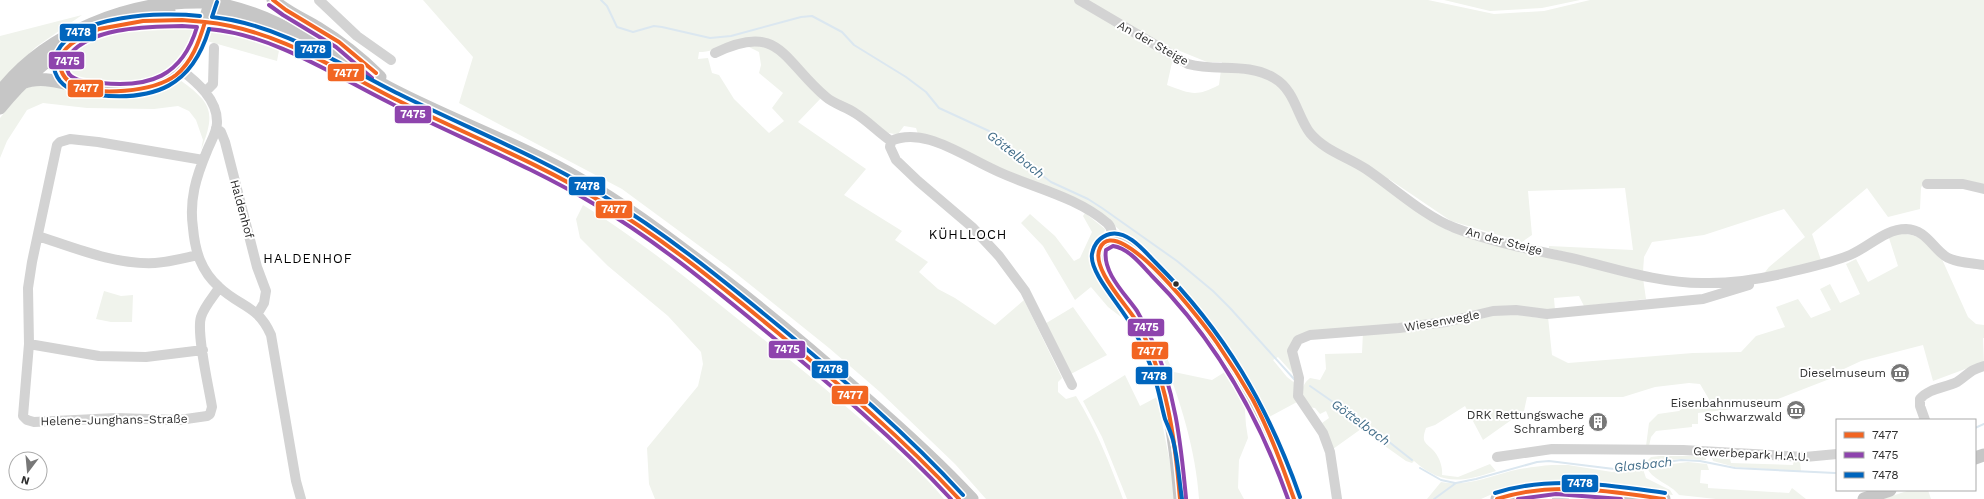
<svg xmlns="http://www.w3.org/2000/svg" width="1984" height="499" font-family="'Work Sans',sans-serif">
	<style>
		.green { fill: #f0f3ec; fill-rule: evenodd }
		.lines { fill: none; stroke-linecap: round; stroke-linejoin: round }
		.stream { stroke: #dbe7f0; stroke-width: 2 }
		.minor { stroke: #d3d3d3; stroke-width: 10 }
		.major { stroke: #c6c6c6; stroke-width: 13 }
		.major-bridge { stroke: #c6c6c6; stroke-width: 13 }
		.bus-1-casing { stroke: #fff; stroke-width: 7 }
		.bus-2-casing { stroke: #fff; stroke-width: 7 }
		.bus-3-casing { stroke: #fff; stroke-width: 7 }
		.bus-1 { stroke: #f26522; stroke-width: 4 }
		.bus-2 { stroke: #8e44ad; stroke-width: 4 }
		.bus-3 { stroke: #0065bd; stroke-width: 4 }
		.bus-dot { fill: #2e2e2e; stroke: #fff; stroke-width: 1.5 }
		.labels { text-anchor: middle; stroke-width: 4; stroke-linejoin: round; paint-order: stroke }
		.street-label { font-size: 12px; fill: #2e2e2e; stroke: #fff }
		.poi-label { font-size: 12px; fill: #2e2e2e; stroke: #fff; text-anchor: end }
		.water-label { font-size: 13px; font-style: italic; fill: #436e8a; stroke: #fff }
		.neighbourhood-label { font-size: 13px; letter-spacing: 1px; fill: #000; stroke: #fff }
		.line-badge { stroke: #fff; stroke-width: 1.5 }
		.badge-label { font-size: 11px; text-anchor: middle; font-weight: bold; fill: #fff }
	</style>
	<rect width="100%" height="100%" fill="#fff"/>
	<path class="green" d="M423 0H1428L1494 14 1544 11 1590 0H1984V187C1964 180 1944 185 1924 181L1921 188 1920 209 1888 217 1867 188 1812 234 1821 260 1762 276 1769 267 1805 237 1784 209 1704 235 1652 242 1644 257 1643 272 1549 248V246L1633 250 1625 188 1528 191 1532 235 1522 242 1451 221 1389 179 1383 185 1434 222 1449 231 1522 252 1643 278 1646 299 1584 306 1579 296 1554 298 1555 310C1538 313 1523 306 1507 307 1486 309 1466 318 1445 321 1410 326 1374 327 1339 329 1327 330 1305 330 1296 340 1285 352 1293 364 1296 377L1278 357 1273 360 1287 377 1296 384 1297 402 1269 417 1229 346 1185 289 1104 216 1039 183 988 164 943 141 918 134 916 128 904 126 898 134C891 134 885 132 878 129 871 126 866 118 859 114 847 105 831 99 820 89 802 73 784 40 758 37 737 36 719 52 699 52L698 59 708 58 712 73 719 75 734 99 769 133 784 121 772 108 783 93 759 73 761 65 759 52 741 43C780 34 797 78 823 96L798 122 866 169 844 195 902 231 895 240 928 262 919 272 938 289 955 298 995 325 1024 300 1062 378 1058 382V392L1066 399 1076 396C1096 428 1110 464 1123 499H986L955 464 880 392 829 348 728 267 622 189 459 103 473 57ZM1175 49 1207 62H1222L1219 85C1196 97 1191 94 1167 85Z
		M1444 0H1580L1542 8 1490 11Z
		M82 15 36 47 0 82V36Z
		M198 15C196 24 195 34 192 42 176 80 139 87 102 82 90 80 75 79 67 67 67 62 68 59 71 56 87 39 142 22 165 17 175 15 188 16 198 15Z
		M215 18 236 23 281 40 277 61 207 41Z
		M180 80C212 103 216 112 201 150L203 140 196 120 189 111 178 106 154 109 87 108 43 103 27 110 7 141 0 158V118L23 89 40 84 144 95 163 89Z
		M583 205C648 245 707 295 767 342 808 374 848 407 886 442 907 460 927 478 944 499H655L649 484 647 448 698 386 703 364 701 352 668 316 608 266 580 238 576 219Z
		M1085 213 1105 229 1104 234 1093 246 1090 258 1121 317 1108 307 1091 287 1075 300 1043 246 1021 223 1030 214 1055 236 1074 261 1080 258 1092 232 1083 216Z
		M1899 233 1912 235 1922 239 1941 257 1968 317 1976 324 1984 325V338H1983L1984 364 1976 365 1933 381 1923 345 1861 361 1831 375 1832 378 1778 399 1751 407 1698 413V424H1692V427L1656 431 1651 437 1649 446H1646L1649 423 1658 414 1679 411 1683 408 1710 401 1700 384 1689 383 1655 387 1623 397H1527L1524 411 1483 440 1465 406 1435 425 1426 428C1421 442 1425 442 1433 450 1439 456 1443 467 1442 475L1458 477 1490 464 1496 471C1462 482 1443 486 1414 461L1412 463 1406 461 1361 429 1333 449 1322 423 1329 418 1326 411 1320 414 1315 408 1307 407C1302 395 1299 387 1310 378L1320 380 1326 369 1325 354 1362 353 1363 332 1509 313 1539 318 1548 317 1552 355 1568 363 1693 353 1741 352 1756 336 1785 327 1776 307 1798 299 1811 318 1831 310 1820 289 1830 284 1840 303 1860 294 1846 264 1856 259 1868 282 1898 266 1889 238Z
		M104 291 121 296 133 295 132 322H111L96 319Z
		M1073 307 1107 355 1069 375 1043 325Z
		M1164 353 1174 372 1212 380 1228 370 1244 397 1246 425 1248 438 1239 460 1238 488 1244 499H1199C1196 451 1180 399 1162 355Z
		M1125 375 1140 406 1157 397 1172 473 1174 499H1127L1102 437 1083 401Z
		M1659 456H1705L1706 460 1683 459 1646 462 1651 457Z
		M1712 458 1730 459 1731 463 1793 465 1794 460 1800 462 1801 471 1735 467 1713 461Z
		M1688 462 1707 464 1709 470H1701L1700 483 1708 484V488L1789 493 1792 488 1806 499H1716L1679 495C1671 484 1650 479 1647 467Z
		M1552 465H1568L1612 472 1643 469 1646 478 1670 490 1673 495 1592 487 1528 485 1490 495 1481 499H1427L1441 482C1466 487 1488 477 1511 471 1525 468 1538 466 1552 465Z
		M1910 490H1928L1931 499H1883Z"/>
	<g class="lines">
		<path class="stream" d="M601 0 607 6 617 27 633 32 654 26 662 27 710 38 731 36 801 17 812 16 842 32 854 45 906 77 926 92 939 108 989 131 1008 149 1051 182 1088 199 1102 208 1177 261 1213 291 1230 308 1294 379
			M1310 386 1379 434 1412 460
			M1975 428 1984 424
			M1420 468 1441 480 1455 483
			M1434 499 1456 483 1476 479 1537 462 1549 461 1614 469 1681 460 1700 461 1735 468 1835 473"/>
		<path class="minor" d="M319 0 357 36 391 60
			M1079 0 1188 64C1217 72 1247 62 1274 78 1295 90 1297 116 1310 133 1325 151 1348 157 1366 169 1394 188 1424 216 1455 228 1492 242 1533 250 1571 258 1614 268 1658 283 1702 283 1732 284 1761 279 1790 272 1811 267 1831 263 1850 255 1869 247 1885 229 1906 229 1926 230 1931 246 1945 256 1955 263 1972 263 1984 265
			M715 53C780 21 783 61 826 97 834 104 846 107 855 113 868 121 879 133 891 141
			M181 70C197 82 218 100 217 123 217 132 210 143 207 151 196 177 189 200 193 228 195 251 201 271 219 287 240 307 258 305 271 335L296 481 301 499
			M205 92 213 84 214 48
			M216 128 221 132 225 142 257 267 266 291 264 303 258 313
			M203 160 98 142 70 139 60 142 57 145 32 262 28 288 29 344 23 416 27 420 34 422 116 418 179 420 207 416 210 414 212 407C209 388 196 333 201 317 204 307 213 297 219 288
			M1927 184H1963L1984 189
			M38 236C75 248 115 265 155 263 169 262 184 258 198 255
			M29 344 99 356 146 357 203 350
			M1072 385 1025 291 999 256 972 227 918 181 896 160 890 147 891 141C904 135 916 136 930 140 954 147 976 162 999 172 1034 188 1077 197 1107 223 1112 227 1112 233 1112 240
			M1925 420 1920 406V399C1929 388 1945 388 1957 382 1968 375 1969 370 1984 366
			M1497 457 1552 449 1683 450 1805 457 1837 454
			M1337 499 1330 452 1323 433 1298 396 1299 378 1292 351 1298 340 1310 335 1399 328 1446 322 1493 311 1516 310 1547 314 1703 299 1749 285
			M1557 499H1564"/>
		<path class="major" d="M273 0C286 12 303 19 318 28 341 42 361 58 380 77
			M212 13C256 19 293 42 331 64
			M67 46C56 65 58 72 74 85
			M22 83C39 76 56 81 73 85 105 92 135 96 165 81 185 71 196 52 202 31
			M0 92C46 33 129 0 205 2 279 11 329 57 393 90 455 122 521 145 581 180 632 209 677 245 724 280 772 317 817 355 862 395 900 428 938 462 972 499
			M0 108C43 55 100 18 169 11
			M1975 458 1984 455
			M940 478 959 499
			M1180 499C1175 437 1167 375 1136 321 1125 302 1091 268 1100 247 1116 228 1135 251 1147 262 1217 328 1265 408 1294 499
			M1497 499C1512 494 1526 490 1542 489 1579 485 1626 494 1664 499
			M1864 499 1890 490"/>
		<path class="major-bridge" d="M202 31 211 0"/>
		<defs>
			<path id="bus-1" d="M273 0 286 10 339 42 376 73
				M182 20 205 22C199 42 192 62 176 75 154 92 96 97 72 84 66 80 63 76 61 70 52 49 85 35 99 29L143 21Z
				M205 22C276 29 339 71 401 102 467 135 537 162 600 201 664 239 721 286 778 333 841 386 903 439 959 499
				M1180 499C1175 438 1167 377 1137 322 1127 305 1090 268 1100 248 1118 210 1207 328 1217 343 1230 362 1242 381 1253 400 1270 432 1282 465 1294 499
				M1497 499C1552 481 1608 491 1664 499"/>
			<path id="bus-2" d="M269 5 283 15 336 47 372 78
				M182 26 197 27C182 77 149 88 101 83 91 82 76 82 69 74 65 67 65 60 70 54 94 26 149 27 182 26Z
				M209 29C275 35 335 76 394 105 460 138 530 166 594 204 657 241 713 288 769 334 832 386 895 439 951 499
				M1186 498C1181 444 1175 388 1151 338 1147 329 1142 320 1137 311 1125 294 1102 272 1106 250L1113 246C1128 248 1141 264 1151 275 1215 339 1258 414 1288 499
				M1518 499 1556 494 1621 499"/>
			<path id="bus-3" d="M217 2 212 17C279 24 341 65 399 94 467 128 538 156 602 195 665 233 723 280 780 327 844 380 907 434 963 495
				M200 16C163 12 76 14 57 52 52 62 53 72 60 81 69 92 84 94 98 95 155 101 192 86 209 29
				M1495 493C1552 475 1607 485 1665 493
				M1182 499C1179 480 1178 459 1173 440 1171 433 1168 426 1165 419 1161 405 1159 390 1154 376 1149 359 1140 341 1131 325 1122 307 1089 273 1092 254 1094 244 1099 237 1110 234 1128 230 1145 252 1156 263 1225 332 1268 406 1300 497"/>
		</defs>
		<use href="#bus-1" class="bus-1-casing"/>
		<use href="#bus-2" class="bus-2-casing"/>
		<use href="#bus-3" class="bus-3-casing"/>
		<use href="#bus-1" class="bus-1"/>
		<use href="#bus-2" class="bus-2"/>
		<use href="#bus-3" class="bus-3"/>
	</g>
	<defs>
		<symbol id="museum-disc" viewBox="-11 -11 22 22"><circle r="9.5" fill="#777" stroke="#fff"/><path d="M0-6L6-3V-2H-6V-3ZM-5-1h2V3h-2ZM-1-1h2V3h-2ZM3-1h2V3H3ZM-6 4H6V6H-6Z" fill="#fff"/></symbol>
		<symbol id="building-disc" viewBox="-11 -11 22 22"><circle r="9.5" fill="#777" stroke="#fff"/><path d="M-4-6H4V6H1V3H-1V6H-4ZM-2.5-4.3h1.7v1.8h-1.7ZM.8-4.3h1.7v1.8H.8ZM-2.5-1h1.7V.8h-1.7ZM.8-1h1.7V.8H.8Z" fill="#fff"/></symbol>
	</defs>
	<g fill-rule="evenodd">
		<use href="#museum-disc" x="1889" y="362" width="22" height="22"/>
		<use href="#museum-disc" x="1785" y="399" width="22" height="22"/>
		<use href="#building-disc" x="1587" y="411" width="22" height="22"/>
	</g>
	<circle class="bus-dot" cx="1176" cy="284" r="3.5"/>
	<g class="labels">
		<g class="street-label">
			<text transform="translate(1153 43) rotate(29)" y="4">An der Steige</text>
			<text transform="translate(242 209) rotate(75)" y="4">Haldenhof</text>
			<text transform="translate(1504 241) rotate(15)" y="4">An der Steige</text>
			<text transform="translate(1442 321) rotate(-10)" y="4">Wiesenwegle</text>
			<text transform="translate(114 420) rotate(-1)" y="4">Helene-Junghans-Straße</text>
			<text transform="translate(1751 454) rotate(3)" y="4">Gewerbepark H.A.U.</text>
		</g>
		<g class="poi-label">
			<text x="1886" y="377">Dieselmuseum</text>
			<text x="1782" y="407">Eisenbahnmuseum<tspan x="1782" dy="14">Schwarzwald</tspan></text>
			<text x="1584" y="419">DRK Rettungswache<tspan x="1584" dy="14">Schramberg</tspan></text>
		</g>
		<g class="water-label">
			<text transform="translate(1016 154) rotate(38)" y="5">Göttelbach</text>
			<text transform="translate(1361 422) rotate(36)" y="5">Göttelbach</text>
			<text transform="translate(1643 464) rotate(-6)" y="5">Glasbach</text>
		</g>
		<g class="neighbourhood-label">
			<text x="968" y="239">KÜHLLOCH</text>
			<text x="308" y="263">HALDENHOF</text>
		</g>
	</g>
	<g class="line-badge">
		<rect x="59" y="23" width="38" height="19" rx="4" fill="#0065bd"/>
		<rect x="294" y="40" width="38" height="19" rx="4" fill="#0065bd"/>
		<rect x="48" y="51" width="37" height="19" rx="4" fill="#8e44ad"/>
		<rect x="327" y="63" width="38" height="19" rx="4" fill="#f26522"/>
		<rect x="67" y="79" width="37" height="19" rx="4" fill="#f26522"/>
		<rect x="394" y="105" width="38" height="19" rx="4" fill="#8e44ad"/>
		<rect x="568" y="176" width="38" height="20" rx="4" fill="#0065bd"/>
		<rect x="595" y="200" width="38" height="19" rx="4" fill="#f26522"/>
		<rect x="1127" y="318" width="38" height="19" rx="4" fill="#8e44ad"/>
		<rect x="768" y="340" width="38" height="19" rx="4" fill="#8e44ad"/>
		<rect x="1131" y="341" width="38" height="19" rx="4" fill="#f26522"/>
		<rect x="811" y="360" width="38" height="19" rx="4" fill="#0065bd"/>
		<rect x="1135" y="366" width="38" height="19" rx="4" fill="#0065bd"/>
		<rect x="831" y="385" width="38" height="20" rx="4" fill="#f26522"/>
		<rect x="1561" y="474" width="38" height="19" rx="4" fill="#0065bd"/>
	</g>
	<g class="badge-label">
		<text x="78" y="36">7478</text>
		<text x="313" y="53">7478</text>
		<text x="67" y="65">7475</text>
		<text x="346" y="77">7477</text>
		<text x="86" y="92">7477</text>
		<text x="413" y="118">7475</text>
		<text x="587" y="190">7478</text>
		<text x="614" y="213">7477</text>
		<text x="1146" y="331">7475</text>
		<text x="787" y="353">7475</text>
		<text x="1150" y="355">7477</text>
		<text x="830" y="373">7478</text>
		<text x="1154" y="380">7478</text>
		<text x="850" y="399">7477</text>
		<text x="1580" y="487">7478</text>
	</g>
	<rect x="1836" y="419" width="140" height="72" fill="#ffffff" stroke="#ababab"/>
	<rect x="1844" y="432" width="20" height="6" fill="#f26522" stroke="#ababab"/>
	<text x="1872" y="439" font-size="12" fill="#2e2e2e">7477</text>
	<rect x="1844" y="452" width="20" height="6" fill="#8e44ad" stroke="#ababab"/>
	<text x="1872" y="459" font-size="12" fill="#2e2e2e">7475</text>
	<rect x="1844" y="472" width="20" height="6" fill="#0065bd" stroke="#ababab"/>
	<text x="1872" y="479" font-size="12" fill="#2e2e2e">7478</text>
	<g transform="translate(28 471) rotate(196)"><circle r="19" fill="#ffffff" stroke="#ababab"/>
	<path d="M0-3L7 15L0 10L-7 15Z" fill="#777777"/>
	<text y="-6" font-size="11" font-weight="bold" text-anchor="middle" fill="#2e2e2e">N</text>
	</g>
</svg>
